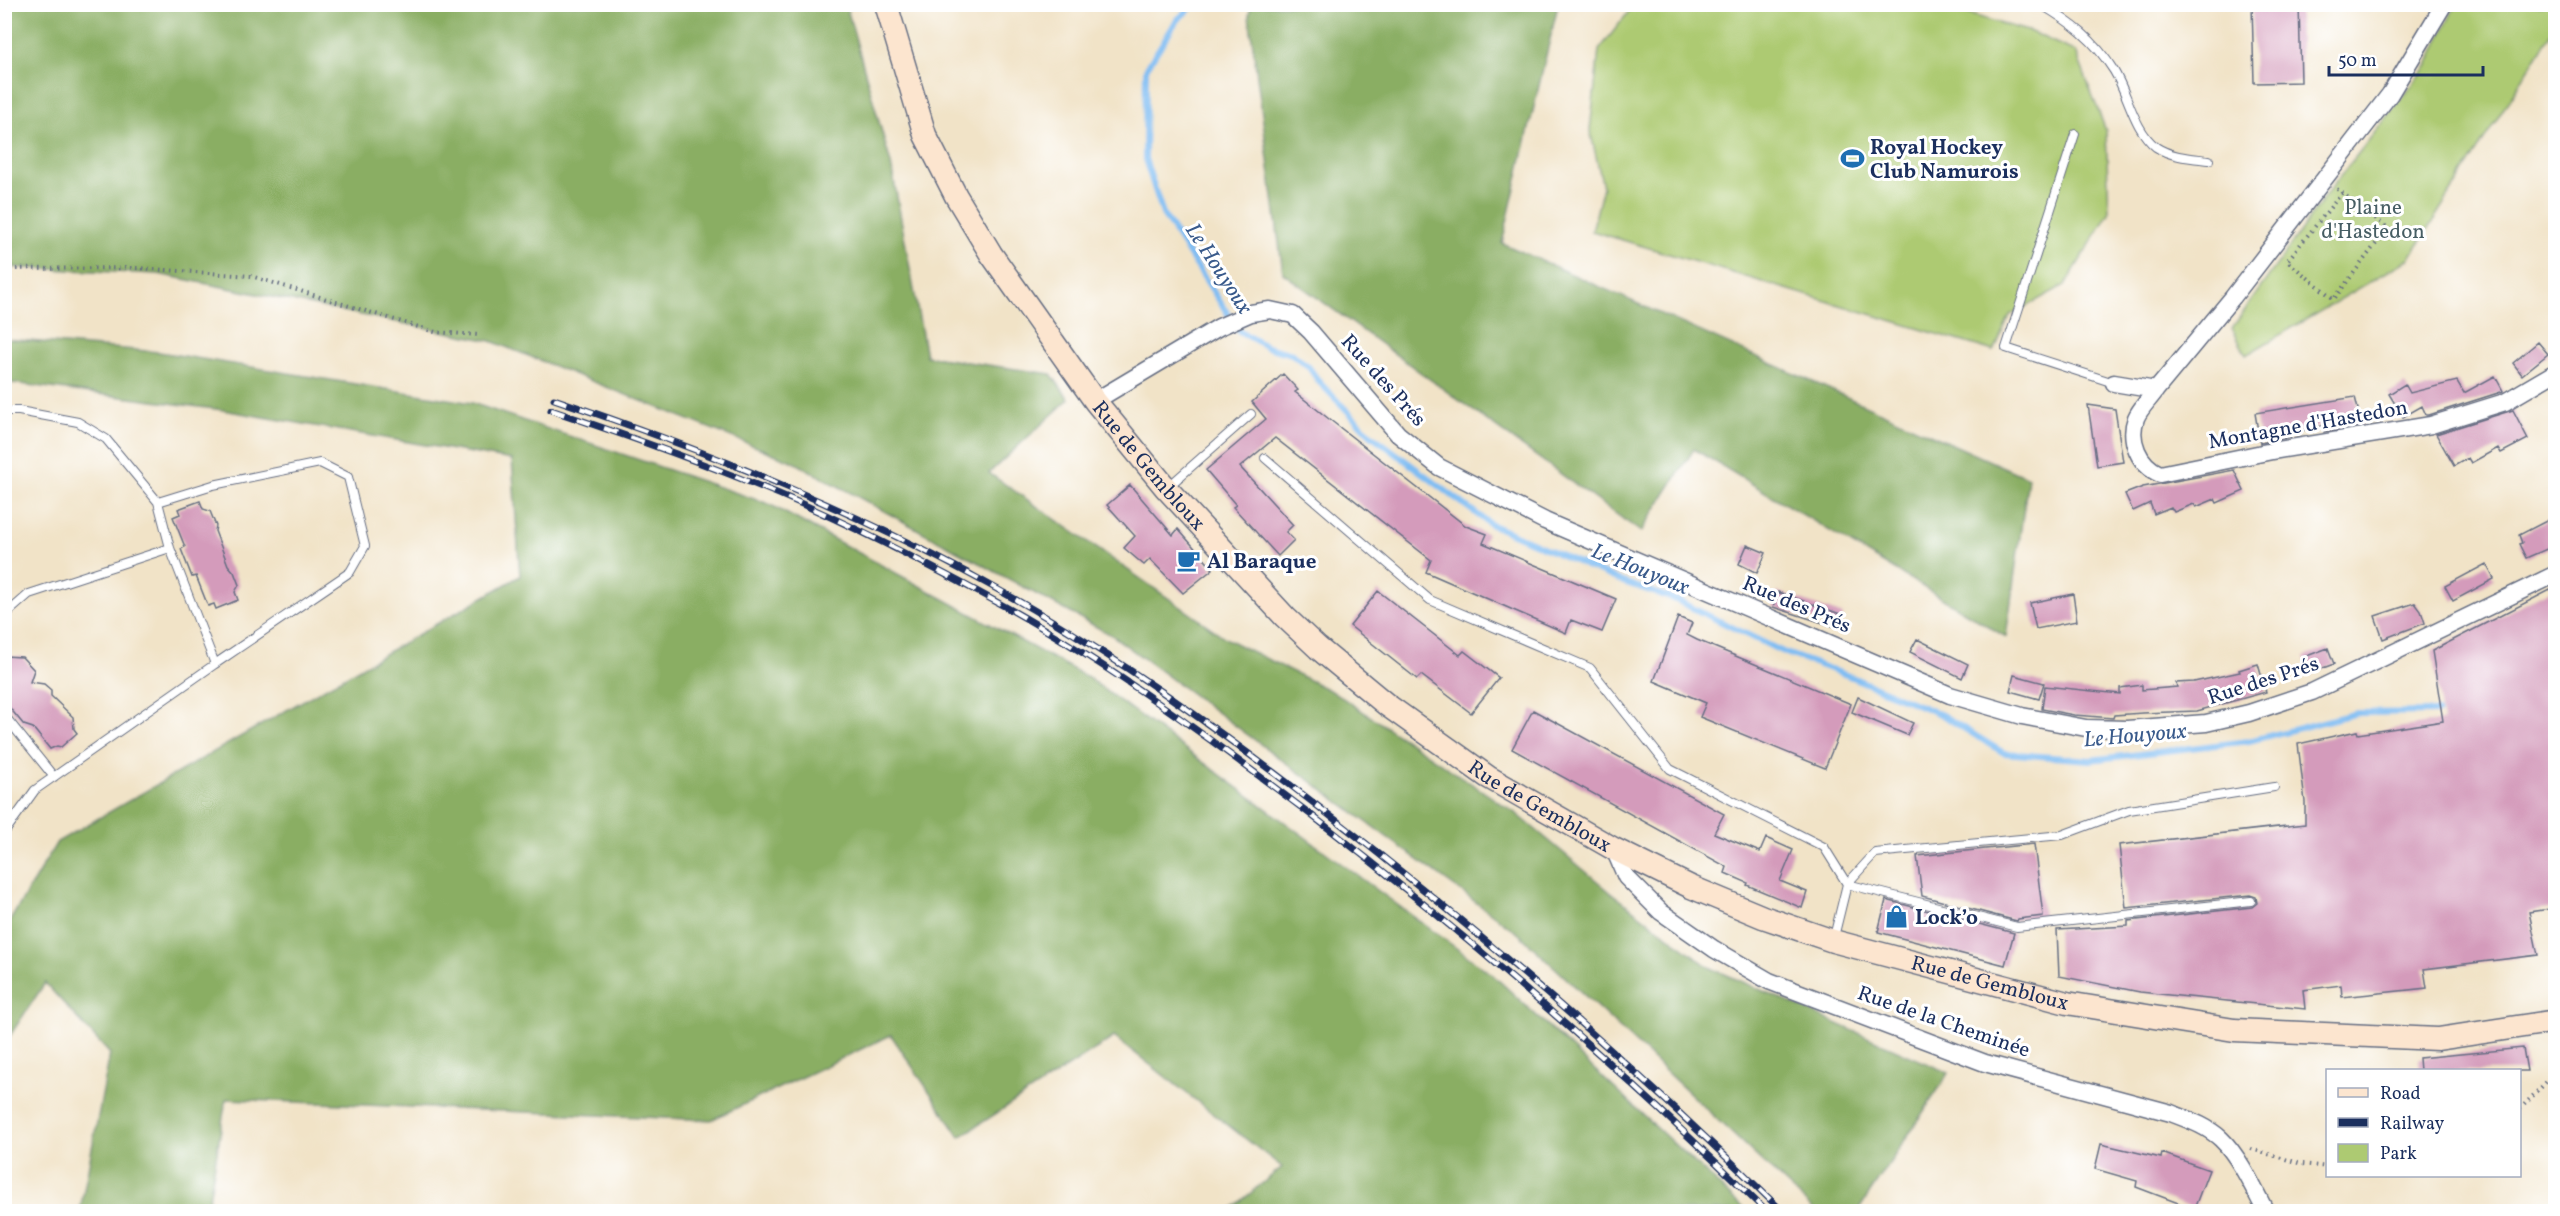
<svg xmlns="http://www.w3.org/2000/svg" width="2560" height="1216" font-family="Vollkorn,serif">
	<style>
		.green { fill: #adca72; stroke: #647c68; stroke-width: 1.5 }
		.forest { fill: #8aae64; stroke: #526e61; stroke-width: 1.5 }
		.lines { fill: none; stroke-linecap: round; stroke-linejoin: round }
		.stream { stroke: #80bdf3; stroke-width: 6 }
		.building { fill: #d49bbb }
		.service-casing { stroke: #666e83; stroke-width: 10 }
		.minor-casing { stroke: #666e83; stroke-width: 19 }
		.secondary-casing { stroke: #666e83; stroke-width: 25 }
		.path { stroke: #666e83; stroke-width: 4; stroke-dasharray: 1.5 4.5; stroke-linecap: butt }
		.service { stroke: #fff; stroke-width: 8 }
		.minor { stroke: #fff; stroke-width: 16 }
		.secondary { stroke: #fce5cf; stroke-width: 22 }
		.rail-casing { stroke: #1b2f5e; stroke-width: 7 }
		.rail { stroke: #fff; stroke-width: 4.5; stroke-dasharray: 14; stroke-linecap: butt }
		.labels { text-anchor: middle; stroke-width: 6; stroke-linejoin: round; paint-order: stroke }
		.poi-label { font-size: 21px; font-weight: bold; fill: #1b2f5e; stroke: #fff; text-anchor: start }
		.park-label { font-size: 21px; fill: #475e64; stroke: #fff }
		.street-label { font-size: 21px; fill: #1b2f5e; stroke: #fff }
		.water-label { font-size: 22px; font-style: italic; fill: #395a8b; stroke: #fff }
	</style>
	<rect width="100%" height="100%" fill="#fff"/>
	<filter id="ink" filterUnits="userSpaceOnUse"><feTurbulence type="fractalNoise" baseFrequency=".0167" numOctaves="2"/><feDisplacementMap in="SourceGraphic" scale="12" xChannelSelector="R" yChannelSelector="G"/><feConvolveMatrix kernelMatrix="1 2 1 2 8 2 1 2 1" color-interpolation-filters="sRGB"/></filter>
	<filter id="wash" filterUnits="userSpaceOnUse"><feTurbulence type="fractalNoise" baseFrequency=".008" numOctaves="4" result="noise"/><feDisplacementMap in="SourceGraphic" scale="24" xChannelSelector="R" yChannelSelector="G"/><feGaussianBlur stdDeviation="1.35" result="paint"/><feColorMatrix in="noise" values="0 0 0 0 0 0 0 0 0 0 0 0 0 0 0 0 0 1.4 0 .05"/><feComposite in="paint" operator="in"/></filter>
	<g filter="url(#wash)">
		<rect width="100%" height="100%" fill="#f1e3c7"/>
		<path class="green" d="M1634 5H1937L2031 32 2076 52 2106 131 2109 213 2065 285 2010 315 1994 351 1592 231 1603 187 1590 130 1599 50Z
			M2455 5H2555V27L2409 259 2246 355 2232 328 2331 188 2428 65Z"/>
		<path class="forest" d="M5 4 846 5 891 164 926 356 1051 374 1069 399 989 473 1227 639 1335 693 1517 814 1609 891 1709 967 1949 1073 1858 1211H1815L1519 934 1113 636 794 462 491 341 158 274 5 267Z
			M1251 5H1558L1502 243 2028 478 2006 637 1694 449 1641 532 1283 273 1249 16Z
			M5 339 159 352 472 403 769 504 1087 677 1493 975 1746 1211H1229L1282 1167 1114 1037 960 1137 891 1035 711 1120 226 1099 207 1211H80L110 1054 45 983 5 1043V929L57 842 520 576 512 460 223 410 5 382Z"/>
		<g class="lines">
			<path class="stream" d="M1195 4 1177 20 1146 69 1145 159 1163 214 1239 331 1267 347 1292 354 1308 366 1320 383 1370 434 1490 524 1623 582 1674 599 1783 652 1849 676 1942 715 2004 753 2090 760 2249 741 2357 713 2438 712"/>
		</g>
		<g id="blocks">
			<path class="building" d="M2252 4H2299L2301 82 2254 83Z
				M2538 342 2548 354 2522 375 2513 363Z
				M1283 374 1298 390 1295 392 1329 419 1466 526 1487 534 1483 543 1616 599 1602 632 1571 620 1566 633 1426 572 1431 560 1275 438 1240 467 1293 525 1286 532 1294 540 1278 556 1233 507 1236 505 1206 470 1266 419 1252 402Z
				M2495 376 2503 391 2501 392 2429 415H2426L2422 406 2403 417 2389 394 2405 384 2410 393 2457 381 2464 393Z
				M2355 397 2362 426 2324 432 2323 426 2290 433 2291 437 2260 443 2255 413Z
				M2088 405 2115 409 2123 462 2097 466Z
				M2513 410 2528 439 2501 453 2498 448 2471 463 2468 458 2454 466 2436 434Z
				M2234 470 2244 491 2217 503 2215 499 2196 507 2194 504 2174 512 2171 507 2154 514 2150 503 2133 511 2125 494 2143 487Z
				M1130 485 1173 535 1178 529 1213 569 1183 593 1150 559 1144 565 1124 548 1135 536 1107 505Z
				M200 501 203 509 210 511 216 526 215 531 228 565 234 572 239 585 235 592 238 600 216 609 214 604 208 606 196 576 192 577 181 549 185 547 173 517 180 514 178 509Z
				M2556 516V545L2526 558 2519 544 2522 543 2519 535Z
				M1747 545 1766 553 1757 573 1739 564Z
				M2486 564 2494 579 2453 601 2445 586Z
				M2556 587V908L2529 912 2538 955 2424 969 2427 988 2342 997 2341 985 2303 990 2305 1009 2140 992 2059 976 2057 930 2128 926V921L2252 907 2257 903 2256 897 2250 895 2126 908 2119 845 2305 824V802L2298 744 2357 731 2358 734 2443 721 2432 651Z
				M1378 591 1460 655 1464 651 1499 678 1471 713 1421 675 1417 679 1350 626Z
				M1778 592 1843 615 1839 628 1773 607Z
				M2073 594 2077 621 2036 629 2030 603Z
				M2415 603 2421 611 2425 623 2383 639 2375 616Z
				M1678 617 1692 623 1687 635 1697 640 1851 704 1825 768 1700 717 1706 703 1654 681Z
				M1917 639 1968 664 1962 678 1910 652Z
				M2328 648 2334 664 2309 673 2304 657Z
				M4 656 22 657 34 670 30 682 44 684 51 690V696L73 717 74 729 77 733 61 747 57 746 50 749 33 728 24 725 4 701Z
				M2258 664 2266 692 2197 711 2143 713 2114 715 2113 718 2074 715 2042 709 2045 686 2120 694V688L2142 685V690L2177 687 2176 683 2194 682 2240 672 2239 670Z
				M2014 675 2044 683 2039 699 2010 691Z
				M1858 697 1913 723 1907 735 1852 712Z
				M1533 710 1724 814 1714 833 1760 852 1766 838 1793 850 1780 881 1807 892 1802 908 1747 885 1748 883 1725 873 1727 867 1512 749Z
				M2034 844 2043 916 2018 919 2017 921 1922 896 1917 856Z
				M1886 900 2014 933 2005 965 1878 932Z
				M2523 1048 2527 1071H2420L2419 1058Z
				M2101 1144 2161 1158 2162 1153 2209 1170 2194 1209 2136 1187 2137 1181 2095 1169Z"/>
		</g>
	</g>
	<g filter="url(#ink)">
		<use href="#blocks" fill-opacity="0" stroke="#666e83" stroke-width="1.5"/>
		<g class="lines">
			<defs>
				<path id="service" d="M2040 4C2072 23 2094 39 2114 71 2128 94 2134 130 2156 147 2171 157 2191 158 2209 160
					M2075 134 2006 348 2114 383
					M4 411H19L78 422 106 439 158 502 170 548 215 664 35 790 4 833
					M1265 458 1430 600 1590 668 1670 769 1824 847 1847 884 1833 941
					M1168 487 1251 414
					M158 502 213 485 320 463 348 477 365 546 350 572 215 664
					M4 616 29 594 170 548
					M4 715 54 777
					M2251 901 2017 927 1847 884 1875 853 2062 835 2129 810 2274 787"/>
				<path id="minor" d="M2114 383 2156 390 2233 297 2390 94 2444 4
					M2156 390C2150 399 2140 408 2136 418 2128 440 2139 465 2160 474L2272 451 2431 425 2505 402 2556 372
					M1095 401 1219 327 1251 313 1270 310 1293 315 1311 332 1398 434 1439 467 1545 521 1950 695 2022 716 2086 728 2127 729 2206 723 2249 713 2312 692 2556 574
					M1614 849 1626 877 1661 912 1714 949 1769 981 1985 1063 2171 1113C2189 1120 2207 1126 2221 1139 2239 1156 2254 1189 2266 1212"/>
				<g id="secondary">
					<path id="s1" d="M886 4 925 135 956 196 991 254 1095 401 1166 488 1285 617 1318 648 1387 705 1488 777 1614 849 1691 887 1763 917 1833 941 2067 1003 2234 1030 2438 1039 2556 1021"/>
				</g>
			</defs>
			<use href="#service" class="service-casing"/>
			<use href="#minor" class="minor-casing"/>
			<use href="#secondary" class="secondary-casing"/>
			<path class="path" d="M2337 189 2388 228 2334 299 2287 261 2342 193
				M4 269 138 268 251 276 435 332 479 335
				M2520 1109 2556 1072
				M2251 1149 2302 1164 2328 1167"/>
			<use href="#service" class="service"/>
			<use href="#minor" class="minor"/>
			<use href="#secondary" class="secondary"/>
			<defs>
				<path id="rail" d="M554 399C713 453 867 515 1013 598 1119 658 1219 730 1315 804 1480 930 1635 1067 1783 1212
					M551 410C628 436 704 463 779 494 857 527 931 566 1004 606 1112 666 1212 740 1310 814 1470 937 1623 1070 1767 1212"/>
			</defs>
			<use href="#rail" class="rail-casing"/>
			<use href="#rail" class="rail"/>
		</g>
	</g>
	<defs>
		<symbol id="stadium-bare" viewBox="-9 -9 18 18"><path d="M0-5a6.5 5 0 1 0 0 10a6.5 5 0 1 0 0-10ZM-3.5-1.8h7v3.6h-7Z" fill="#1f6fb2" stroke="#fff" stroke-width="2.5" paint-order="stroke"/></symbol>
		<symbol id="cafe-bare" viewBox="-9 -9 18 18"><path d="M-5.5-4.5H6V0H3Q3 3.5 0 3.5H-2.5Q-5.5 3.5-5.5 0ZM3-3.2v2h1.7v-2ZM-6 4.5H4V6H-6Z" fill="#1f6fb2" stroke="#fff" stroke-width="2.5" paint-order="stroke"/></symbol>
		<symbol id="shop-bare" viewBox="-9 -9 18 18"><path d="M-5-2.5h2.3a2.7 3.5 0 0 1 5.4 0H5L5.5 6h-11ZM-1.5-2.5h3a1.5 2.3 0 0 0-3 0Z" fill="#1f6fb2" stroke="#fff" stroke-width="2.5" paint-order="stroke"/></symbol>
	</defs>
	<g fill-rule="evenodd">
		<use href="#stadium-bare" x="1836" y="142" width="33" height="33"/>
		<use href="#cafe-bare" x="1172" y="544" width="33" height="33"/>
		<use href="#shop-bare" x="1880" y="900" width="33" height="33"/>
	</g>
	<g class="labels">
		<g class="poi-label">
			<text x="1870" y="154">Royal Hockey<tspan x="1870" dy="24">Club Namurois</tspan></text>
			<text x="1207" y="568">Al Baraque</text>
			<text x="1915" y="924">Lock’o</text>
		</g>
		<g class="park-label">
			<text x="2373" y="214">Plaine<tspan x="2373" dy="24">d'Hastedon</tspan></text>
		</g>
		<g class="street-label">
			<text transform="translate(1384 380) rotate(48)" y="7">Rue des Prés</text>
			<text transform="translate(2308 424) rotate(-10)" y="7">Montagne d'Hastedon</text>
			<text dy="7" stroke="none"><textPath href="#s1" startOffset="537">Rue de Gembloux</textPath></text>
			<text transform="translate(1797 604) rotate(23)" y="7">Rue des Prés</text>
			<text transform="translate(2263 680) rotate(-18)" y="7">Rue des Prés</text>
			<text dy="7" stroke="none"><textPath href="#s1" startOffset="1059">Rue de Gembloux</textPath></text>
			<text dy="7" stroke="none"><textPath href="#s1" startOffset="1545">Rue de Gembloux</textPath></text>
			<text transform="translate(1944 1021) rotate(19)" y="7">Rue de la Cheminée</text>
		</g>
		<g class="water-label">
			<text transform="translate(1220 268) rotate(57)" y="8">Le Houyoux</text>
			<text transform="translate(1641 568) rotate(22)" y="8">Le Houyoux</text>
			<text transform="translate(2135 734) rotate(-5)" y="8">Le Houyoux</text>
		</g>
	</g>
	<rect width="2560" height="1216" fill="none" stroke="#fff" stroke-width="24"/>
	<rect x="2326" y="1069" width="195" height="108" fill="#ffffff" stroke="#a4acbf" stroke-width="1.5"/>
	<rect x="2338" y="1088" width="30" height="9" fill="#fce5cf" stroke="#a4acbf" stroke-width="1.5"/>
	<text x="2380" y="1099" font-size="18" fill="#1b2f5e">Road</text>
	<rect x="2338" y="1118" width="30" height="9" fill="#1b2f5e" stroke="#a4acbf" stroke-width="1.5"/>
	<text x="2380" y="1129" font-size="18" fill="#1b2f5e">Railway</text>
	<rect x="2338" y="1144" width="30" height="18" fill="#adca72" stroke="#a4acbf" stroke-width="1.5"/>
	<text x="2380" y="1159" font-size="18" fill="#1b2f5e">Park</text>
	<path d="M2329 66v9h154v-9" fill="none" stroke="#1b2f5e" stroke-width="3"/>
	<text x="2338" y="66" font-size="18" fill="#1b2f5e" stroke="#ffffff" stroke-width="4.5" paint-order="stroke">50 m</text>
</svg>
